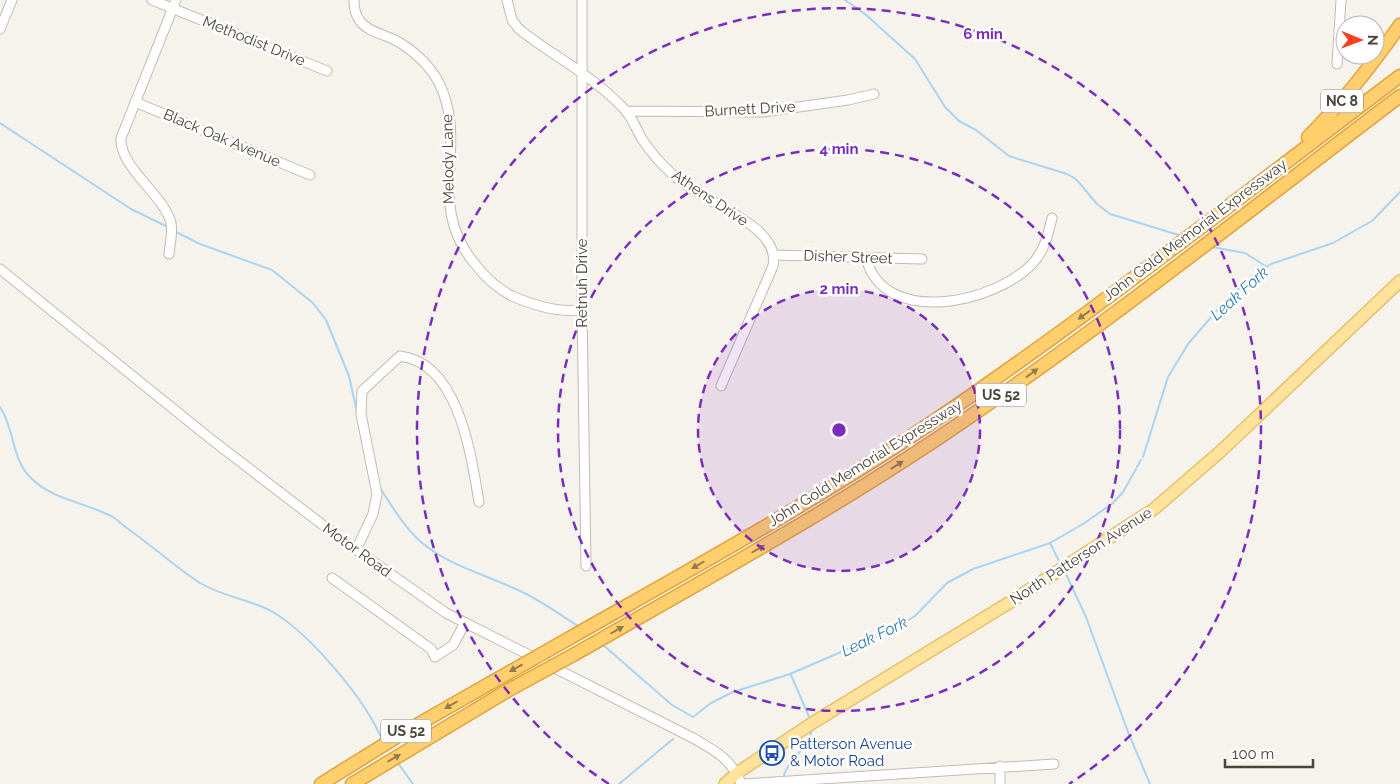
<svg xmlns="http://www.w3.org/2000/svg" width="1400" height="784" font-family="Raleway,sans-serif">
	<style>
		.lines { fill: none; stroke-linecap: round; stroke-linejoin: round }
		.stream { stroke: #a9d4f2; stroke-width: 2 }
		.minor-casing { stroke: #c2bbae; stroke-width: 11 }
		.major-casing { stroke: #e6c16a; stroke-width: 14 }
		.highway-casing { stroke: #e0a43c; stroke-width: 15 }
		.minor { stroke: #fff; stroke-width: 9 }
		.major { stroke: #ffe39c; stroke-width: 11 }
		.highway { stroke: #ffcf6e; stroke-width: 12 }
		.highway-bridge-casing { stroke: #e0a43c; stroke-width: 15; stroke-linecap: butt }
		.highway-bridge { stroke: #ffcf6e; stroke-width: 12 }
		.oneway { fill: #937c4e }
		.ring { fill: none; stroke: #7b2cbf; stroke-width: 2.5; stroke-dasharray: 9 6 }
		.labels { text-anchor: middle; stroke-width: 5; stroke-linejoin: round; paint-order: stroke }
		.shield { fill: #fff; stroke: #817c74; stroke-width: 1 }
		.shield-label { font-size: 14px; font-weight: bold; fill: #4b4439 }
		.street-label { font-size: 15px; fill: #4b4439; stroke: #fff }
		.transit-label { font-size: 15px; fill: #164399; stroke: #fff; text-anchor: start }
		.water-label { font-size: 16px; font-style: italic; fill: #2e7ab2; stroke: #fff }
		.centre { fill: #7b2cbf; stroke: #fff; stroke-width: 2.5 }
		.ring-label { font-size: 15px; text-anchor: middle; font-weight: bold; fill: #7b2cbf; stroke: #fff; stroke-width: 5; stroke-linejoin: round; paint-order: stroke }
	</style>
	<rect width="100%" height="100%" fill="#f6f3ec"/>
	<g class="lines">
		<path class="stream" d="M845 0 865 14 915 59 945 107 959 121 976 130 1009 156 1067 174 1076 179 1097 204 1110 214 1182 236
			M0 123 131 209 168 227
			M176 232 200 244 272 270 313 303 326 320 349 376 357 412
			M1212 247 1245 253 1267 267
			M0 407C15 429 11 459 31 478 51 499 87 503 113 517 118 520 122 525 127 528 152 546 174 566 200 583 223 597 250 599 273 612 311 635 366 700 382 740
			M1143 457 1168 377 1188 344 1219 308 1251 277 1271 264 1333 243 1372 221 1400 192
			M1137 467 1141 460
			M380 488C392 506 404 527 421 542 449 566 487 575 520 591 540 600 559 614 578 626
			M1050 543 1061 565
			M1065 572 1086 617 1128 732 1150 784
			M602 644 672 705 693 717 711 703 733 692 790 674 892 630 915 616 947 583 973 569 1050 543 1083 524 1113 503 1123 492 1136 469
			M791 675 810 719
			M398 763 413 784
			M783 779C786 759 810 749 812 728
			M619 784 673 739"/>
		<defs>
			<path id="minor" d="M152 0 327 71
				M354 0C354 8 355 15 360 21 367 31 382 34 393 39 411 48 430 65 439 83 470 145 424 204 475 264 485 277 498 289 512 296 533 305 560 314 582 309
				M507 0 512 20 519 29C553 56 595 77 624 109 632 117 636 129 642 139 650 151 660 163 671 173 683 184 698 193 712 201 733 214 780 234 773 266L721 386
				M582 0V309L586 566
				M0 29 12 0
				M1337 64 1341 0
				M135 102 310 175
				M626 111 763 112 848 100 874 94
				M169 254C170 244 173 233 171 223 164 195 119 167 121 138L176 0
				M774 255 922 259
				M866 258C884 328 996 303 1033 263 1045 250 1048 234 1052 218
				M0 269 212 440 341 539 446 613 693 738C714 750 733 760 741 784
				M356 550 373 514 377 494 361 414 362 391 400 356C459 363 471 455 479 502
				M332 578 431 649 435 657 453 645 465 623
				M1000 766V784
				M743 784 1054 764"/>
			<path id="major" d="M725 784 737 773 814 722 1012 601 1154 509 1221 451 1400 281"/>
			<path id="highway" d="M1308 137C1342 103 1372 65 1400 25
				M568 639C693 568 819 499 937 419 1096 311 1247 191 1400 76
				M575 654C706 579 838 507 962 422 1112 320 1255 206 1400 96
				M321 784 403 733 494 681
				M352 784 507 691"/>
		</defs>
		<use href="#minor" class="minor-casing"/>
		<use href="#major" class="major-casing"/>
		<use href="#highway" class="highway-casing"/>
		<use href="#minor" class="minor"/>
		<use href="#major" class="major"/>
		<use href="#highway" class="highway"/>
		<defs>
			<path id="highway-bridge" d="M494 681 568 639
				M507 691 575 654"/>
		</defs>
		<use href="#highway-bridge" class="highway-bridge-casing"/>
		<use href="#highway-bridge" class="highway-bridge"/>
	</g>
	<defs><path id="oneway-solid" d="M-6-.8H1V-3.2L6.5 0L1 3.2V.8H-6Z" transform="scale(1.25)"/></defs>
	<g class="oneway">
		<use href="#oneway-solid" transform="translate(1084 315) rotate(144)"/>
		<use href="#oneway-solid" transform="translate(1032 373) rotate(-36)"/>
		<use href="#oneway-solid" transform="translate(897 465) rotate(-32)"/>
		<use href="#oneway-solid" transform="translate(758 549) rotate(-30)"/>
		<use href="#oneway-solid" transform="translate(698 565) rotate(150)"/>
		<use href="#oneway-solid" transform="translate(617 630) rotate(-30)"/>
		<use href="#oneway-solid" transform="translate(516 668) rotate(151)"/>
		<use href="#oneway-solid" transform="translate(451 705) rotate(150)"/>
		<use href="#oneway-solid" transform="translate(394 758) rotate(-30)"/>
	</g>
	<circle cx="839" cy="430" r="141" fill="#7b2cbf" fill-opacity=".12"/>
	<g class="ring">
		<circle cx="839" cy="430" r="141"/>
		<circle cx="839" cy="430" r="281"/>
		<path d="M609 784A422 422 0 1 1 1069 784"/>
	</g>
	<defs>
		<symbol id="bus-ring" viewBox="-11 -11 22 22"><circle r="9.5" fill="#fff" stroke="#1a4fb4" stroke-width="1.5"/><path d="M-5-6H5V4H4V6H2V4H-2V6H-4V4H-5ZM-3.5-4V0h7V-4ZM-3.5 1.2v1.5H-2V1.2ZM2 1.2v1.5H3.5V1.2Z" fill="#1a4fb4"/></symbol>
	</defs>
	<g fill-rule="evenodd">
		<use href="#bus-ring" x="758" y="739" width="28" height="28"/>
	</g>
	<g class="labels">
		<g class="shield">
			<rect x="1321" y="89.5" width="42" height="23" rx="4"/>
			<rect x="976" y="383.5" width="50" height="23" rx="4"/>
			<rect x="381" y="719.5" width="50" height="23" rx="4"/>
		</g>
		<g class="shield-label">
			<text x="1342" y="106">NC 8</text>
			<text x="1001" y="400">US 52</text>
			<text x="406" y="736">US 52</text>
		</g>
		<g class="street-label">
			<text transform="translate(254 41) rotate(22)" y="5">Methodist Drive</text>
			<text transform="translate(750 109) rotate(-3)" y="5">Burnett Drive</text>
			<text transform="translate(222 138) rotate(23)" y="5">Black Oak Avenue</text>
			<text transform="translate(448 159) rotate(-91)" y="5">Melody Lane</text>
			<text transform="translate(710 198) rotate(34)" y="5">Athens Drive</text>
			<text transform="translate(1195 230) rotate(-37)" y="5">John Gold Memorial Expressway</text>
			<text transform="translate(848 257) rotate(2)" y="5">Disher Street</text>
			<text transform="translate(582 283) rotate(-90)" y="5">Retnuh Drive</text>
			<text transform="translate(865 463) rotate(-32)" y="5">John Gold Memorial Expressway</text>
			<text transform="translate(357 550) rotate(36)" y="5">Motor Road</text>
			<text transform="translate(1081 556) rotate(-33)" y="5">North Patterson Avenue</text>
		</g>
		<g class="transit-label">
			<text x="790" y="749">Patterson Avenue<tspan x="790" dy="17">&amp; Motor Road</tspan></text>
		</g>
		<g class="water-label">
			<text transform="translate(1239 293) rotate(-42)" y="6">Leak Fork</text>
			<text transform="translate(874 636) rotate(-26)" y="6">Leak Fork</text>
		</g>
	</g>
	<circle cx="839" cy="430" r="8" class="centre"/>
	<g class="ring-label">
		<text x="983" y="39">6 min</text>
		<text x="839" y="154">4 min</text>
		<text x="839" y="294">2 min</text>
	</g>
	<g transform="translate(1360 40) rotate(91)"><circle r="24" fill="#ffffff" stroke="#b7b4b0"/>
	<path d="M0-4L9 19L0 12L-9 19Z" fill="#fc3f1d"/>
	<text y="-8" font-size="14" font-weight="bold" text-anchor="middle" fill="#4b4439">N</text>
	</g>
	<path d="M1225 759v8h88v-8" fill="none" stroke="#4b4439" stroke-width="2.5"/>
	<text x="1232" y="759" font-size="15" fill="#4b4439" stroke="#ffffff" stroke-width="4" paint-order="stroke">100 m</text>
</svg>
